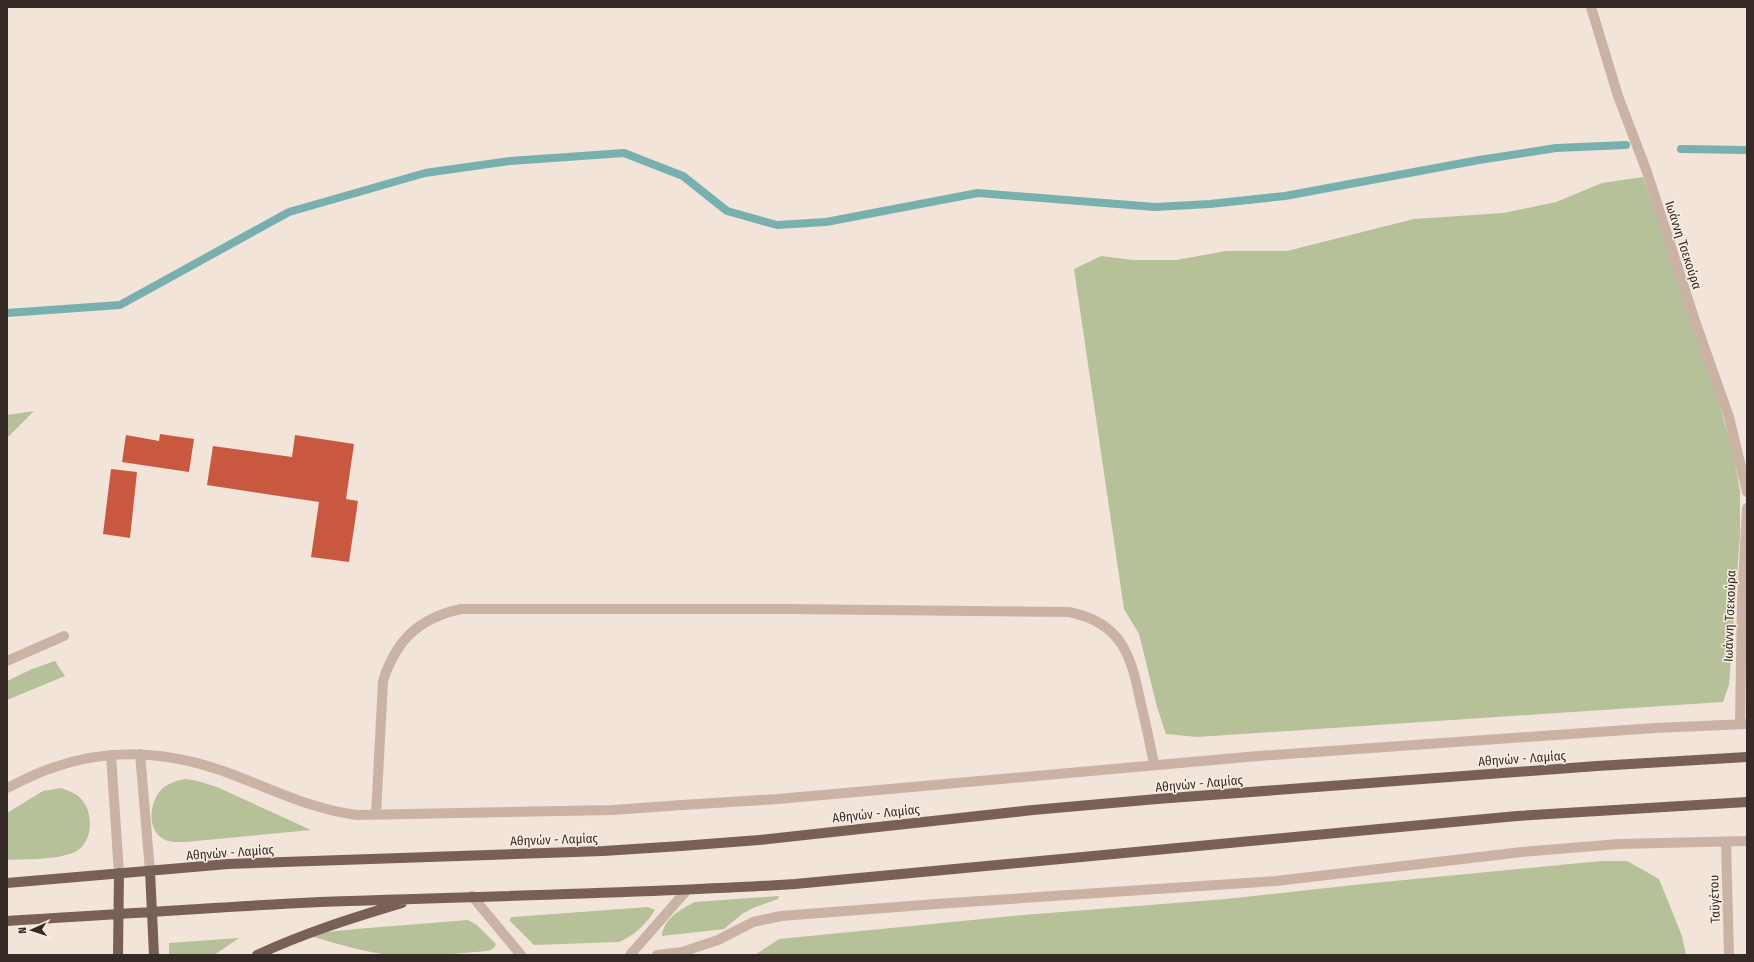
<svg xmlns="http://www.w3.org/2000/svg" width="1754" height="962" font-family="'Fira Sans Condensed',sans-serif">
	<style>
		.green { fill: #b6c199 }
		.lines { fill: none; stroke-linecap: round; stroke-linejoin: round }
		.stream { stroke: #77b0ae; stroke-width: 8 }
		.building { fill: #c95840 }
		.minor { stroke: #cab3a5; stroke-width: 10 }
		.major { stroke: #786057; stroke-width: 10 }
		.labels { text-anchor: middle; stroke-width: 3; stroke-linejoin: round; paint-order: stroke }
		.street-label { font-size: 13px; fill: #362a26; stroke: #faefe5 }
	</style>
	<rect width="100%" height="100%" fill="#f2e4d9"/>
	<path class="green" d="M1643 177 1702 345 1733 451 1740 491V534L1729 685 1723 702 1197 737 1166 734 1157 707 1139 634 1124 609 1074 269 1101 256 1133 260H1176L1226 251H1287L1414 219 1503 213 1556 202 1602 183Z
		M34 411 7 438V415Z
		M55 661 65 676 7 700V681L32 669Z
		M186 779 198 781 217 787 311 830 186 842C178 842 169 843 162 838 146 828 150 799 163 788 169 783 178 780 186 779Z
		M61 788C69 791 76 793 82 800 94 814 93 843 75 852 57 860 27 859 7 860V813L43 791Z
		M1601 861H1627L1659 879 1682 936 1686 955H755L779 939 1023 915 1226 899 1363 884Z
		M779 896 778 899 753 908 742 914 724 929 662 936C663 919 681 909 695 902Z
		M648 907 655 910C647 923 634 936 619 942L534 945 510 921V918L513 917Z
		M468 920 477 925 496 944 494 948 488 951C457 953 419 959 387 955 362 951 338 944 313 937L326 932 356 929Z
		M239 938 214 955H169V943Z"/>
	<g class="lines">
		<path class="stream" d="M1681 149 1747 150
			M7 313 120 305 289 212 425 173 510 161 624 153 683 176 727 211 777 225 826 222 978 193 1155 207 1210 204 1285 196 1479 160 1556 148 1626 145"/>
	</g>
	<path class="building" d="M160 434 194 439 189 472 122 462 126 435 159 441Z
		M295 435 354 444 346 499 358 501 349 562 311 557 319 502 207 485 213 446 292 457Z
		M111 469 137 472 130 538 103 534Z"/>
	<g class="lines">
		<path class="minor" d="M1591 7 1618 96 1647 172 1695 321 1729 417 1747 492
			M7 661 64 636
			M1740 724 1742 600 1747 508
			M140 754 150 871
			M111 755 119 873
			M7 788C22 781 36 773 52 768 115 745 177 752 239 777 278 792 315 810 357 815L613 810 682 805 778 799 1258 756 1655 728 1747 724
			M376 815 383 681C396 640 419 618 461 609H787L1069 612C1123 623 1131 656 1141 704 1146 724 1150 744 1154 764
			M1726 842 1729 955
			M472 896 521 955
			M630 955 686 891
			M657 955 682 952 718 940 753 922 781 916 936 904 1276 881 1522 852 1619 844 1747 841"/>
		<path class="major" d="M150 871 154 955
			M7 883 228 864 603 851 681 846 759 840 1033 810 1157 799 1597 766 1747 757
			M7 921C111 915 215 907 320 902 478 896 637 894 795 884L1517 816 1747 802
			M118 955 119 873
			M257 955C304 933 352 918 402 903"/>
	</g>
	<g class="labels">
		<g class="street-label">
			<text transform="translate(1684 245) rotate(72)" y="5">Ιωάννη Τσεκούρα</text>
			<text transform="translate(1729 616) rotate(-88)" y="5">Ιωάννη Τσεκούρα</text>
			<text transform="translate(1522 758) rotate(-4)" y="5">Αθηνών - Λαμίας</text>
			<text transform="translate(1199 783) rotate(-5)" y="5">Αθηνών - Λαμίας</text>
			<text transform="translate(876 813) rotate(-6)" y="5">Αθηνών - Λαμίας</text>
			<text transform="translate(554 839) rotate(-2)" y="5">Αθηνών - Λαμίας</text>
			<text transform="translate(230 852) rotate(-4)" y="5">Αθηνών - Λαμίας</text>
			<text transform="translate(1714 899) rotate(-92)" y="5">Ταϋγέτου</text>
		</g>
	</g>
	<rect width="1754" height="962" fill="none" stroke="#362a26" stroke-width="16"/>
	<g transform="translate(32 930) rotate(267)" stroke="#faefe5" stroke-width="3" paint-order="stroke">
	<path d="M0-3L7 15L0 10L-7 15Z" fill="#362a26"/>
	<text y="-6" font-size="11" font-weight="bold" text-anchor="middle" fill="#362a26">N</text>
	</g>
</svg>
